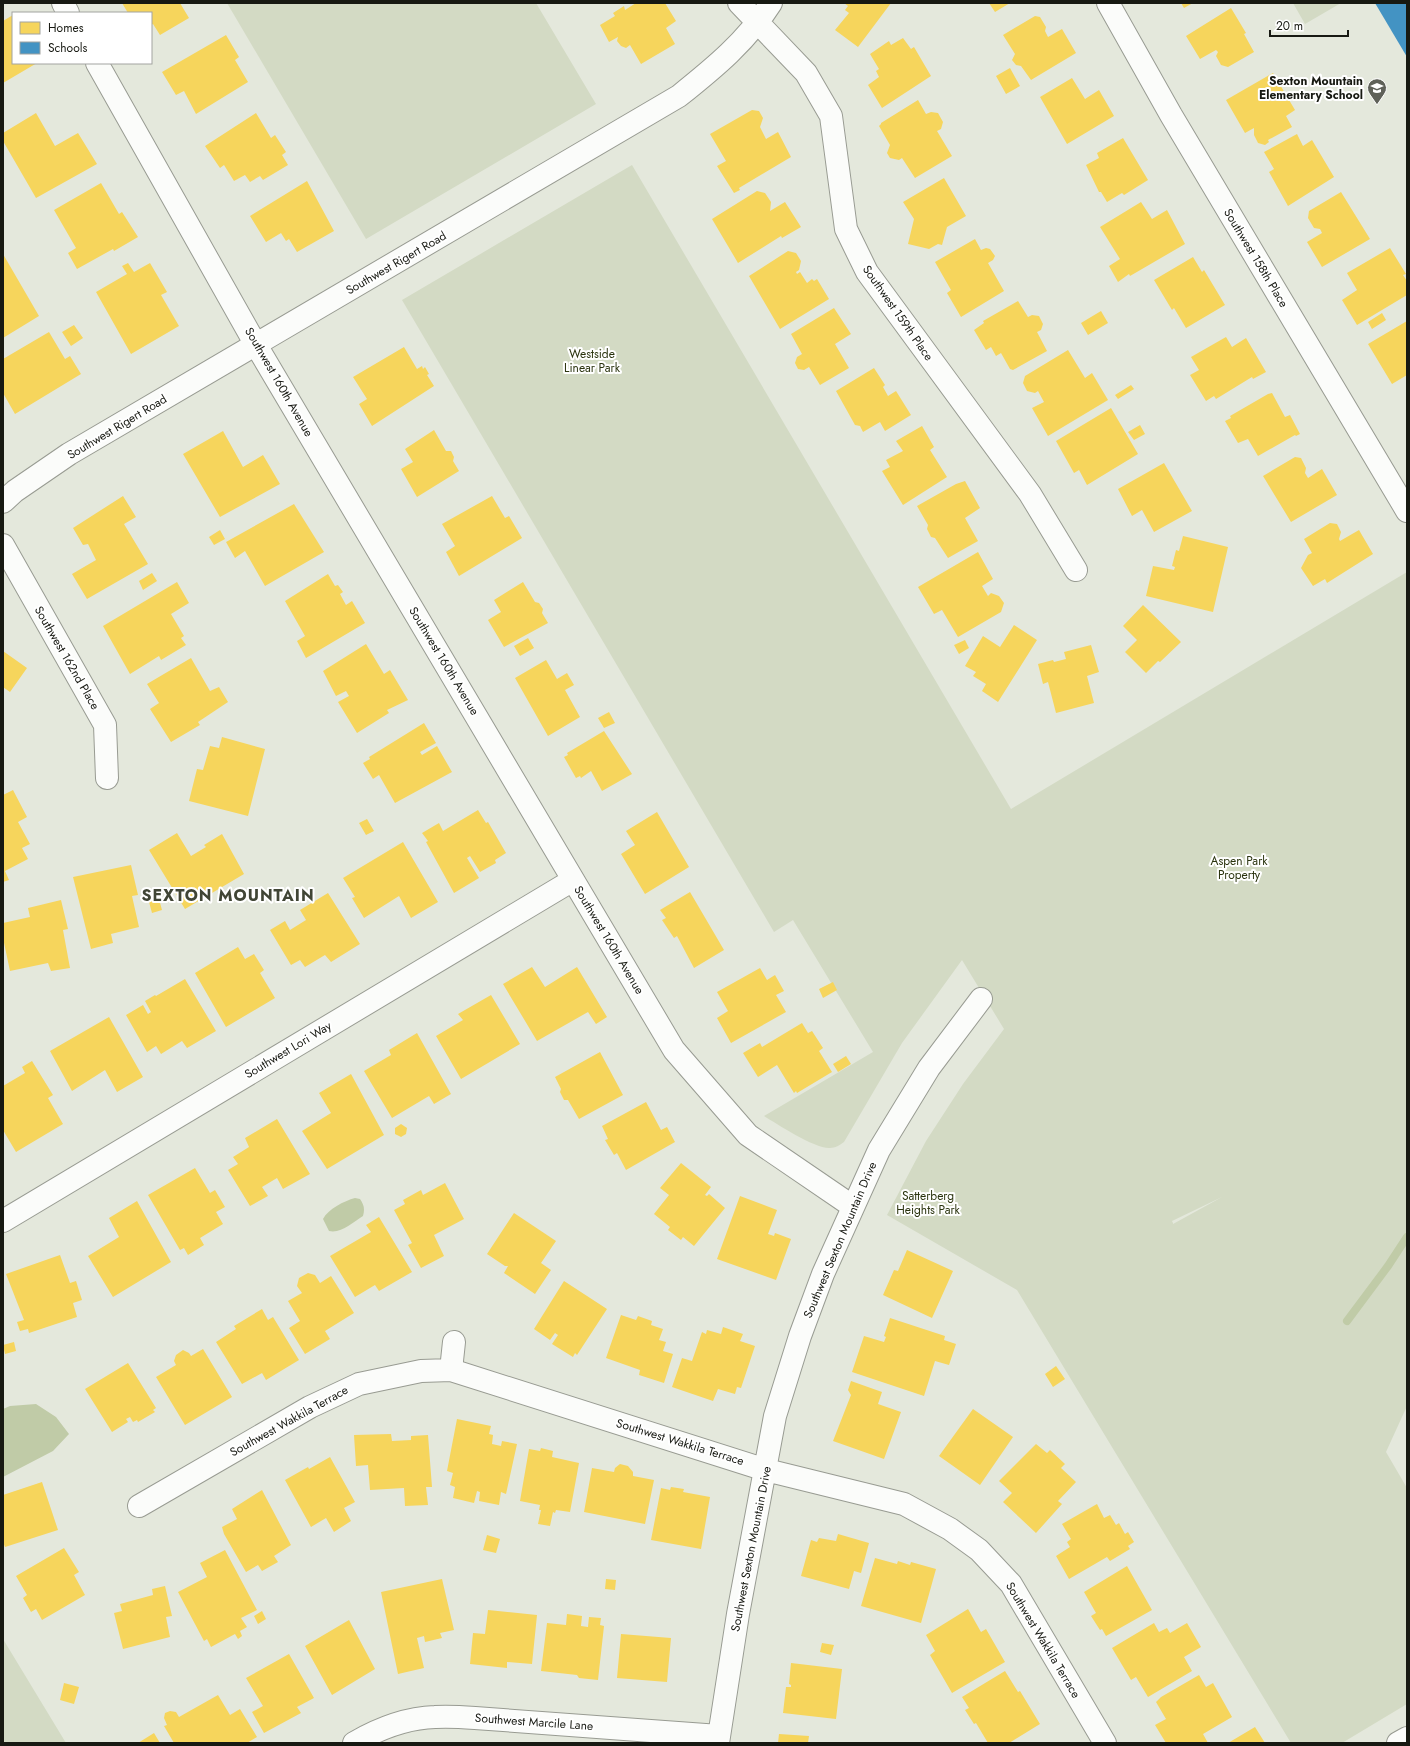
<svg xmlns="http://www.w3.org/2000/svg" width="1410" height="1746" font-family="Jost,sans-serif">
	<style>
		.green { fill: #d3dac4; fill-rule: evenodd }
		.water { fill: #c0cba7 }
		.homes { fill: #f6d55c }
		.schools { fill: #4393c3 }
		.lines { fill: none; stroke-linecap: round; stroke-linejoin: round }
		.stream { stroke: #c0cba7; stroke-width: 8 }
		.minor-casing { stroke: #989b92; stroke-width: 24 }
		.minor { stroke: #fbfcfa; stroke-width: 22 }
		.labels { text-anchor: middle; stroke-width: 4; stroke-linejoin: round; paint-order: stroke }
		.poi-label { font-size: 12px; font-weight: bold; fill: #171912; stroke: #fff; text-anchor: end }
		.street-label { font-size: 12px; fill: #171912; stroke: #fff }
		.park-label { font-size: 12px; fill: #2b340f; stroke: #fff }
		.district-label { font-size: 16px; font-weight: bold; letter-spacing: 1px; fill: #404535; stroke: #fff }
	</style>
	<rect width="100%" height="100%" fill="#e4e8dc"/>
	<path class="green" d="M227 3H536L596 104 366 239Z
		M1293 3H1341L1305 24Z
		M632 165 1011 809 1407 572V1406L1386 1452 1407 1488V1704L1342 1743H1291L1017 1290 887 1215 926 1141 963 1084 1004 1029 962 960 902 1043 844 1142C840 1145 835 1148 830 1148 815 1149 777 1124 764 1116L873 1052 793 920 774 932 402 300ZM1222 1197 1173 1224V1223L1172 1221Z
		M3 1639 66 1743H3Z"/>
	<path class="water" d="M355 1198 360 1199C364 1205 365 1209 363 1216 353 1222 341 1234 329 1231L323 1219C328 1209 344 1201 355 1198Z
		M36 1404 56 1417 69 1434 53 1451 3 1477V1409L10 1406Z"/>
	<path class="homes" d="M122 3H180L189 18 160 35 153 24 151 25V13H128Z
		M636 3H665L676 21 666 28 675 44 641 64 630 45 626 48 621 46 617 41 618 37 609 42 600 25 615 16 613 13 624 6 625 10Z
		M844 3H891L858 47 835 30 849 13 845 10 848 6Z
		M989 3H1010L995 12Z
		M1181 3H1193L1184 8Z
		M1231 8 1246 33 1244 34 1254 52 1228 67 1221 65 1216 56 1218 52 1216 50 1200 59 1186 36Z
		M13 15V63H37L3 83V21Z
		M1035 16 1040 17 1046 27 1045 31 1048 37 1062 29 1076 53 1031 80 1021 66 1016 65 1012 60 1015 54 1003 35Z
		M226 35 239 57 235 60 248 82 196 114 184 91 176 95 162 72Z
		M903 38 911 49 914 47 931 76 882 108 868 85 879 77 876 71 879 69 870 54 889 41 891 45Z
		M1010 68 1020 86 1006 94 996 76Z
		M1273 73 1295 110 1286 116 1292 127 1268 140 1269 142 1265 145 1258 143 1254 135V128L1245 133 1226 100Z
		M1072 78 1085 99 1099 90 1114 116 1067 144 1040 97Z
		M918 100 926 114 931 112 938 113 943 122 941 129 937 131 952 156 915 178 902 158 899 160 890 158 887 153 890 145 879 126 881 124V123Z
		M752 110 759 111 763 118 760 127 766 139 778 132 791 157 739 188 740 190 734 193 717 166 726 161 710 134Z
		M36 113 55 146 78 133 97 164 36 198 3 141V133Z
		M256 113 271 138 275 135 286 152 282 155 288 165 263 180 260 176 250 182 245 175 234 181 224 165 220 168 205 146Z
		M1297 134 1303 146 1312 140 1334 177 1288 206 1269 172 1274 169 1264 152Z
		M1123 138 1148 180 1124 195 1122 193 1107 202 1101 192H1099L1086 165 1099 158 1097 153Z
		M944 178 966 216 947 227 942 245 938 244 929 249 908 244 914 219 903 202Z
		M307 181 334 231 297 252 289 239 286 241 281 233 266 242 250 216Z
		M101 183 119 214 122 212 138 237 114 251 113 249 77 269 68 253 76 248 54 210Z
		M757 191 765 193 771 202 770 211 785 202 801 227 782 238 781 236 738 263 712 219Z
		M1341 192 1370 239 1322 267 1307 242 1322 233 1320 229 1314 228 1308 218 1309 211Z
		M1141 202 1152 219 1167 210 1185 244 1130 276 1129 274 1118 282 1109 266 1120 259 1100 227Z
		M975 239 981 250 986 248 990 249 995 256 993 260 988 263 1004 291 961 317 947 293 951 290 935 262Z
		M1390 248 1406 274 1403 275 1407 281V295L1357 325 1342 300 1357 290 1347 273Z
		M788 251 796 253 801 261 799 270 796 272 797 274 800 272 807 283 812 279 814 281 817 279 829 299 780 329 749 276Z
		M3 254 39 316 3 338Z
		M1193 257 1202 272 1204 270 1225 305 1186 328 1174 308 1172 310 1154 280Z
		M128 263 134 272 150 263 167 292 161 295 179 326 131 354 96 292 127 274 122 266Z
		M1018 301 1028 317 1032 315 1039 316 1043 324 1041 330 1037 332 1047 351 1013 370 1010 369 1001 353 996 356 991 347 986 350 974 330 984 323 983 321Z
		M834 308 851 334 835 344 849 368 820 385 809 367 804 370 798 369 795 363 797 357 802 354 791 334Z
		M1101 311 1108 323 1088 335 1081 323Z
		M1382 313 1386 320 1372 329 1368 322Z
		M1407 321V375L1392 384 1368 344Z
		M74 325 83 338 71 346 62 332Z
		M49 332 65 359 70 356 81 374 15 414 3 393V359Z
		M1226 337 1232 347 1246 338 1266 372 1253 379 1252 377 1216 399 1214 396 1206 401 1190 375 1199 370 1191 357Z
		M404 347 417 369 422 366 423 369 425 367 429 374 427 375 434 386 372 426 359 404 367 399 353 377Z
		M1068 350 1085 378 1092 373 1108 400 1048 436 1032 408 1044 402 1038 391 1035 393 1027 391 1023 383 1025 376Z
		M874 368 885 385 883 387 888 396 896 391 911 415 885 431 880 422 863 432 860 426 855 425 836 391Z
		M1131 385 1134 389 1118 399 1115 395Z
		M1272 393 1285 417 1290 415 1300 434 1296 436 1295 435 1258 456 1248 439 1238 443 1225 421 1231 418 1230 416 1268 394Z
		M1111 408 1138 454 1087 485 1079 470 1074 473 1056 441Z
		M1140 425 1145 434 1134 440 1128 432Z
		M922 426 934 447 930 450 947 477 903 505 882 471 890 467 886 460 903 451 896 441Z
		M434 430 446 451H451L454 457 453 461 459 471 417 497 401 469 413 462 405 449Z
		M223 431 243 467 263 455 280 484 220 517 183 454Z
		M1295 457 1301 458 1306 468 1305 473 1308 478 1322 469 1337 495 1291 522 1263 476Z
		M1164 463 1192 511 1154 532 1142 510 1132 516 1118 489Z
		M965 481 980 508 965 518 978 541 948 558 935 538 931 537 927 529 928 525 917 506 956 484Z
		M123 496 136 517 124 524 148 564 87 599 72 574 96 560 88 544 83 545 73 528Z
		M492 496 505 518 509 516 522 538 459 576 446 552 455 546 442 524Z
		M294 504 324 552 265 586 245 551 235 558 226 542Z
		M1330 523 1337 524 1341 532 1339 539 1340 541 1359 530 1373 554 1327 583 1325 579 1313 586 1301 568 1308 555 1312 553 1304 539Z
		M220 530 225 539 214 545 209 537Z
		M1183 536 1228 547 1213 612 1146 596 1153 566 1174 570 1175 567 1172 566 1176 550 1179 551Z
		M978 552 993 579 982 586 988 596 991 593 999 596 1004 603 1001 612 958 637 942 610 934 614 918 587Z
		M152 573 157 581 143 590 139 581Z
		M328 574 335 586 338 585 343 592 340 594 346 605 352 601 365 623 306 658 297 641 305 636 285 601Z
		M177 582 189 603 171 614 184 636 181 638 186 645 161 660 159 656 130 674 103 626Z
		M523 582 535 602 539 603 543 609 542 613 548 623 504 647 488 620 501 612 494 600Z
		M1143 605 1181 642 1160 662 1158 661 1146 673 1125 652 1137 640 1123 626Z
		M1014 625 1037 640 998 702 982 691 986 684 973 676 976 672 965 666 983 636 1000 647Z
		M528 638 534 648 520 656 514 646Z
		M965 640 969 648 959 654 954 645Z
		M366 644 384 674 390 670 408 700 387 710 389 713 357 733 338 702 349 696 346 691 336 696 323 671Z
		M1091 645 1099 672 1087 676 1094 703 1056 713 1048 682 1043 684 1038 664 1053 660 1054 662 1066 659 1064 652Z
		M3 651 27 668 10 692 3 687Z
		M191 658 210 691 219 687 228 702 198 722 200 725 171 742 150 709 159 703 147 684Z
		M546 660 557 679 567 673 574 685 565 690 580 717 548 736 515 678Z
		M609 712 615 723 604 728 598 718Z
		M424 723 436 743 420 752 422 755 437 746 452 772 395 803 379 775 373 779 363 763 370 759 369 757Z
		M604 731 632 774 602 791 591 771 581 778 580 776 576 778 564 757 568 755 567 753Z
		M222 737 265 749 248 816 189 801 197 769 203 770 210 746 219 748Z
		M13 790 27 817 18 822 30 844 22 848 28 859 5 871 9 880 3 882V795Z
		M478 810 486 823 488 822 506 853 495 860 496 863 480 872 470 856 467 858 479 878 454 893 426 842 428 841 422 833 439 823 443 831Z
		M657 812 689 867 645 894 621 854 635 845 626 831Z
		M367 819 374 831 366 835 359 823Z
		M177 833 191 856 206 847 204 845 222 834 244 874 185 909 149 850Z
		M403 842 438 902 411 918 399 896 364 918 352 898 355 897 343 878Z
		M131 865 138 895 132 896 139 927 111 934 113 943 91 949 73 877Z
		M690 892 724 950 694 968 677 936 674 938 662 920 666 918 660 910Z
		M328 893 360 944 331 962 325 955 305 967 300 960 291 965 270 930 285 921 290 930 306 920 300 910Z
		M159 899 162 910 152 913 149 902Z
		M61 900 68 929 63 930 70 968 51 971 48 963 10 971 3 938V923L30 917 28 908Z
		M238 947 245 959 254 954 264 970 260 973 275 998 226 1027 195 973Z
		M532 967 545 987 577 967 607 1017 596 1024 588 1012 537 1041 503 984Z
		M760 968 767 980 775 975 784 991 776 995 786 1012 731 1043 717 1018 728 1011 717 992Z
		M185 979 216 1031 187 1048 182 1041 161 1054 156 1046 147 1052 126 1015 143 1005 148 1014 151 1012 145 1001 155 995 156 996Z
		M833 982 837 990 823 998 819 989Z
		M491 995 520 1044 461 1079 436 1036 463 1020 458 1014Z
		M109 1017 143 1077 117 1092 105 1070 72 1091 50 1051Z
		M802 1023 808 1033 812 1031 823 1048 819 1051 832 1072 797 1093 796 1091 794 1093 777 1065 758 1077 743 1053 760 1043 762 1047Z
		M417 1033 451 1094 434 1104 429 1096 392 1118 364 1071 391 1055 389 1050Z
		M600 1052 623 1095 579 1119 568 1100H564L560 1092 561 1089 555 1077Z
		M846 1056 851 1064 838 1072 833 1064Z
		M32 1061 53 1095 48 1098 63 1124 16 1152 3 1130V1086L25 1073 22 1067Z
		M351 1074 384 1135 327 1169 302 1131 331 1113 319 1093Z
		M646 1102 661 1130 667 1127 675 1142 626 1170 617 1153 614 1155 605 1140 608 1139 602 1126Z
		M277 1119 310 1174 283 1189 277 1178 262 1187 268 1196 250 1206 228 1170 238 1164 233 1157 249 1147 245 1138Z
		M401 1124 407 1128 406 1134 401 1137 395 1134V1128Z
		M681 1163 711 1187 705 1195 707 1196 709 1194 725 1208 694 1246 683 1237 681 1240 668 1230 670 1227 654 1214 669 1195 660 1188Z
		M195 1168 210 1193 215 1190 225 1207 216 1212 223 1224 200 1238 204 1245 188 1255 184 1248 180 1250 148 1195Z
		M445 1183 464 1219 434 1235 444 1256 421 1268 408 1245 412 1243 394 1210 405 1204 403 1200 421 1190 423 1195Z
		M740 1196 777 1210 768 1234 774 1236 775 1233 791 1239 776 1280 717 1259Z
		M137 1201 171 1262 113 1297 88 1256 119 1237 109 1218Z
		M514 1213 556 1241 541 1263 551 1270 535 1294 504 1273 508 1266H505L487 1254Z
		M379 1217 412 1272 379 1291 375 1285 355 1297 330 1256 371 1232 366 1225Z
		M907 1250 953 1271 932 1318 883 1295 894 1270 898 1271Z
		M60 1255 70 1283 76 1281 82 1300 73 1303 77 1317 29 1333 28 1329 20 1331 17 1322 24 1320 6 1274Z
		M308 1273 315 1275 320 1283 331 1276 354 1313 325 1331 330 1339 305 1354 289 1328 300 1321 288 1301 302 1293 297 1286 299 1278Z
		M564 1281 607 1309 577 1355 575 1353 573 1357 552 1344 558 1335 555 1333 550 1340 534 1329Z
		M262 1309 268 1320 273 1317 299 1360 266 1380 262 1373 242 1384 216 1342 236 1329 234 1326Z
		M621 1315 636 1320 638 1316 652 1321 651 1325 663 1329 659 1340 666 1342 663 1351 673 1354 664 1383 639 1375 640 1370 606 1358Z
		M890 1318 945 1336 944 1340 956 1344 949 1365 935 1361 924 1396 852 1372 864 1336 884 1342 886 1337 884 1336Z
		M723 1327 743 1334 740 1341 755 1346 741 1388 737 1387 735 1394 718 1389 713 1401 672 1387 682 1358 692 1361 702 1332 706 1334 707 1330 721 1334Z
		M14 1342 16 1351 5 1354 3 1345Z
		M203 1349 232 1397 185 1425 156 1377 176 1365 174 1361 176 1355 183 1350 189 1353 191 1356Z
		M128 1363 156 1408 153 1410 155 1412 138 1422 137 1420 133 1422 130 1417 126 1419 128 1422 112 1432 85 1389Z
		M1056 1366 1065 1379 1053 1387 1045 1374Z
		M851 1381 882 1392 878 1404 901 1412 884 1459 833 1441 851 1395 848 1390Z
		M973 1409 1013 1437 980 1485 939 1456Z
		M457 1419 491 1426 489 1434 493 1435 492 1444 501 1446 502 1441 517 1444 506 1494 501 1492 499 1505 479 1501 480 1492 477 1491 474 1503 453 1498 455 1487 450 1485 453 1473 447 1471Z
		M391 1434 392 1441 411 1440V1436L428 1435 432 1487H426L428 1505 405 1506 404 1488 370 1490 368 1465 356 1466 354 1435Z
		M1036 1444 1047 1453 1050 1450 1065 1464 1061 1468 1076 1482 1058 1501 1062 1504 1036 1533 1003 1502 1012 1493 999 1481Z
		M541 1448 553 1451 552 1457 579 1463 570 1512 556 1510 555 1513 553 1512 550 1526 538 1524 541 1510H539L540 1505 520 1501 529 1449 540 1451Z
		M330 1457 355 1502 344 1508 351 1521 334 1532 326 1518 311 1527 285 1480 308 1467 309 1469Z
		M620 1464 628 1466 633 1472V1476L654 1480 645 1524 584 1512 592 1468 614 1472 615 1468Z
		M42 1482 58 1530 5 1547 3 1542V1495Z
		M671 1487 684 1489 683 1492 710 1497 701 1549 651 1540 661 1488 670 1490Z
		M262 1490 291 1545 274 1556 278 1562 262 1571 258 1565 246 1572 224 1534 222 1527 237 1519 232 1509Z
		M1097 1504 1104 1518 1110 1515 1116 1525 1119 1523 1125 1534 1128 1532 1134 1542 1128 1546 1130 1549 1110 1561 1107 1557 1069 1579 1056 1556 1070 1547 1067 1542 1071 1539 1062 1524Z
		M838 1534 869 1543 861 1573 854 1571 849 1589 801 1576 811 1540 817 1542 819 1538 836 1541Z
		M487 1535 500 1539 496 1553 483 1550Z
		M64 1548 79 1572 74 1575 85 1595 42 1620 36 1609 31 1612 23 1598 27 1595 16 1576Z
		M225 1550 257 1610 241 1618 247 1627 240 1631 242 1636 238 1639 235 1634 211 1647 207 1639 204 1641 178 1592 207 1577 200 1563Z
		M875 1558 897 1564 898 1561 910 1565 911 1562 936 1569 921 1623 861 1606Z
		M1127 1566 1152 1610 1106 1636 1102 1629 1100 1630 1091 1616 1096 1613 1084 1592Z
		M442 1579 454 1630 440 1633 442 1638 425 1642 424 1636 417 1638 424 1668 398 1674 381 1592Z
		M606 1579 616 1580 615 1590 605 1589Z
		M165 1586 172 1616 166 1617 170 1637 123 1649 114 1613 122 1611 120 1604 153 1595 152 1589Z
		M968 1609 981 1632 986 1629 1005 1662 952 1693 930 1655 935 1651 926 1635Z
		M488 1610 537 1615 532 1664 507 1662V1668L470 1664 473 1633 485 1634Z
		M262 1611 266 1619 258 1624 254 1616Z
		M567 1614 582 1616 581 1626 588 1627 589 1617 601 1618 600 1625 604 1626 598 1680 579 1678 577 1675 541 1671 547 1623 566 1625Z
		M349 1620 375 1669 332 1695 305 1646Z
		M1154 1623 1159 1632 1167 1628 1170 1633 1187 1623 1201 1647 1184 1657 1192 1671 1148 1697 1136 1677 1131 1680 1112 1648Z
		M621 1634 671 1638 667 1682 617 1678Z
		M822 1643 834 1645 831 1655 820 1652Z
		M289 1654 314 1698 297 1707 301 1713 264 1733 252 1712 263 1706 246 1678Z
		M791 1663 842 1669 836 1719 783 1713 786 1687H791V1685L789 1684Z
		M1005 1671 1018 1692 1020 1691 1040 1724 1009 1743H988L976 1723 974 1724 965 1710 969 1708 962 1697Z
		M1199 1675 1206 1687 1213 1683 1232 1717 1203 1734 1208 1743H1166L1155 1725 1166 1719 1156 1702 1161 1697Z
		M64 1683 79 1687 74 1704 60 1700Z
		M218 1695 230 1715 240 1709 257 1737 247 1743H174L164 1726 167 1725 164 1718 165 1713 170 1711 176 1712 179 1717Z
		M1255 1727 1265 1743H1228Z
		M154 1733 160 1743H138Z
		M779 1734 809 1736 808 1743H778Z"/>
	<path class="schools" d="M1375 3H1407V57Z"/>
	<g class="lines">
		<path class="stream" d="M1347 1321 1388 1266 1407 1237"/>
		<defs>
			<path id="minor" d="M63 3 68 13
				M739 3 806 73 831 116 846 229 867 272 1030 494 1076 570
				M1108 3 1171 115 1407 511
				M97 63 256 345 674 1050 748 1135 852 1206
				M3 502 15 491 69 454 679 96C714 68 747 41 771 3
				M3 545 105 725 107 778
				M3 1221 573 880
				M451 1370 454 1342
				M139 1506 310 1407 359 1384 421 1371 451 1370 766 1470 904 1504 950 1529 979 1550 1011 1584 1105 1743
				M354 1743C378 1729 406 1718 435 1717 448 1716 462 1717 475 1718L719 1736
				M718 1743 738 1614 775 1416 800 1336 823 1274 879 1150 929 1068 981 999
				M1398 1743 1407 1738"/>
		</defs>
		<use href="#minor" class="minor-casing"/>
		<use href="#minor" class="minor"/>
	</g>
	<defs>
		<symbol id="school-pin" viewBox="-11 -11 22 30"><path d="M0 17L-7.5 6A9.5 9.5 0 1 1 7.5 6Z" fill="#5f6159" stroke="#fff"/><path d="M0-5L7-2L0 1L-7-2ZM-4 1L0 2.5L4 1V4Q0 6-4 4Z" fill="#fff"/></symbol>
	</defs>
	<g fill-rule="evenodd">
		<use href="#school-pin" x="1366" y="77" width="22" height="30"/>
	</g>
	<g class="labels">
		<g class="poi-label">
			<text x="1363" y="85">Sexton Mountain<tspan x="1363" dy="14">Elementary School</tspan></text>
		</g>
		<g class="street-label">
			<text transform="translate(1256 258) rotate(59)" y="4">Southwest 158th Place</text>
			<text transform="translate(396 263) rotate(-30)" y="4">Southwest Rigert Road</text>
			<text transform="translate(898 313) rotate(55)" y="4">Southwest 159th Place</text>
			<text transform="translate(279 382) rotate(60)" y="4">Southwest 160th Avenue</text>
			<text transform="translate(117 427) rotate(-31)" y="4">Southwest Rigert Road</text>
			<text transform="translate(67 658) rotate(60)" y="4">Southwest 162nd Place</text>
			<text transform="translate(444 661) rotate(59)" y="4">Southwest 160th Avenue</text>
			<text transform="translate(609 940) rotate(59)" y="4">Southwest 160th Avenue</text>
			<text transform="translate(288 1050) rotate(-31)" y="4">Southwest Lori Way</text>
			<text transform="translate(840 1240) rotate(-67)" y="4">Southwest Sexton Mountain Drive</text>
			<text transform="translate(289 1421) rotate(-29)" y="4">Southwest Wakkila Terrace</text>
			<text transform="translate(680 1442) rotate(17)" y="4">Southwest Wakkila Terrace</text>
			<text transform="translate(751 1549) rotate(-79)" y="4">Southwest Sexton Mountain Drive</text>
			<text transform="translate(1043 1640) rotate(59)" y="4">Southwest Wakkila Terrace</text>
			<text transform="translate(534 1722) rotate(4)" y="4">Southwest Marcile Lane</text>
		</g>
		<g class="park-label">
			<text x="592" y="358">Westside<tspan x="592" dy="14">Linear Park</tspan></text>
			<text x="1239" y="865">Aspen Park<tspan x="1239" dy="14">Property</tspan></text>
			<text x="928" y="1200">Satterberg<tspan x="928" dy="14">Heights Park</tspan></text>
		</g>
		<g class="district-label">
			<text x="228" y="901">SEXTON MOUNTAIN</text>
		</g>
	</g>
	<rect width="1410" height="1746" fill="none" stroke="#171912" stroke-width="8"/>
	<rect x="12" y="12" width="140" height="52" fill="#ffffff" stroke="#a2a3a0"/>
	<rect x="20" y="22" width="20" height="12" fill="#f6d55c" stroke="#a2a3a0"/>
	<text x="48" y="32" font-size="12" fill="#171912">Homes</text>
	<rect x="20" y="42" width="20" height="12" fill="#4393c3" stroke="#a2a3a0"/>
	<text x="48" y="52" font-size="12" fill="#171912">Schools</text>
	<path d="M1270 30v6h78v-6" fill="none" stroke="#171912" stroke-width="2"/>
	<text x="1276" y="30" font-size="12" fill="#171912" stroke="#ffffff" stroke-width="3" paint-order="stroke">20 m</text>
</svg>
